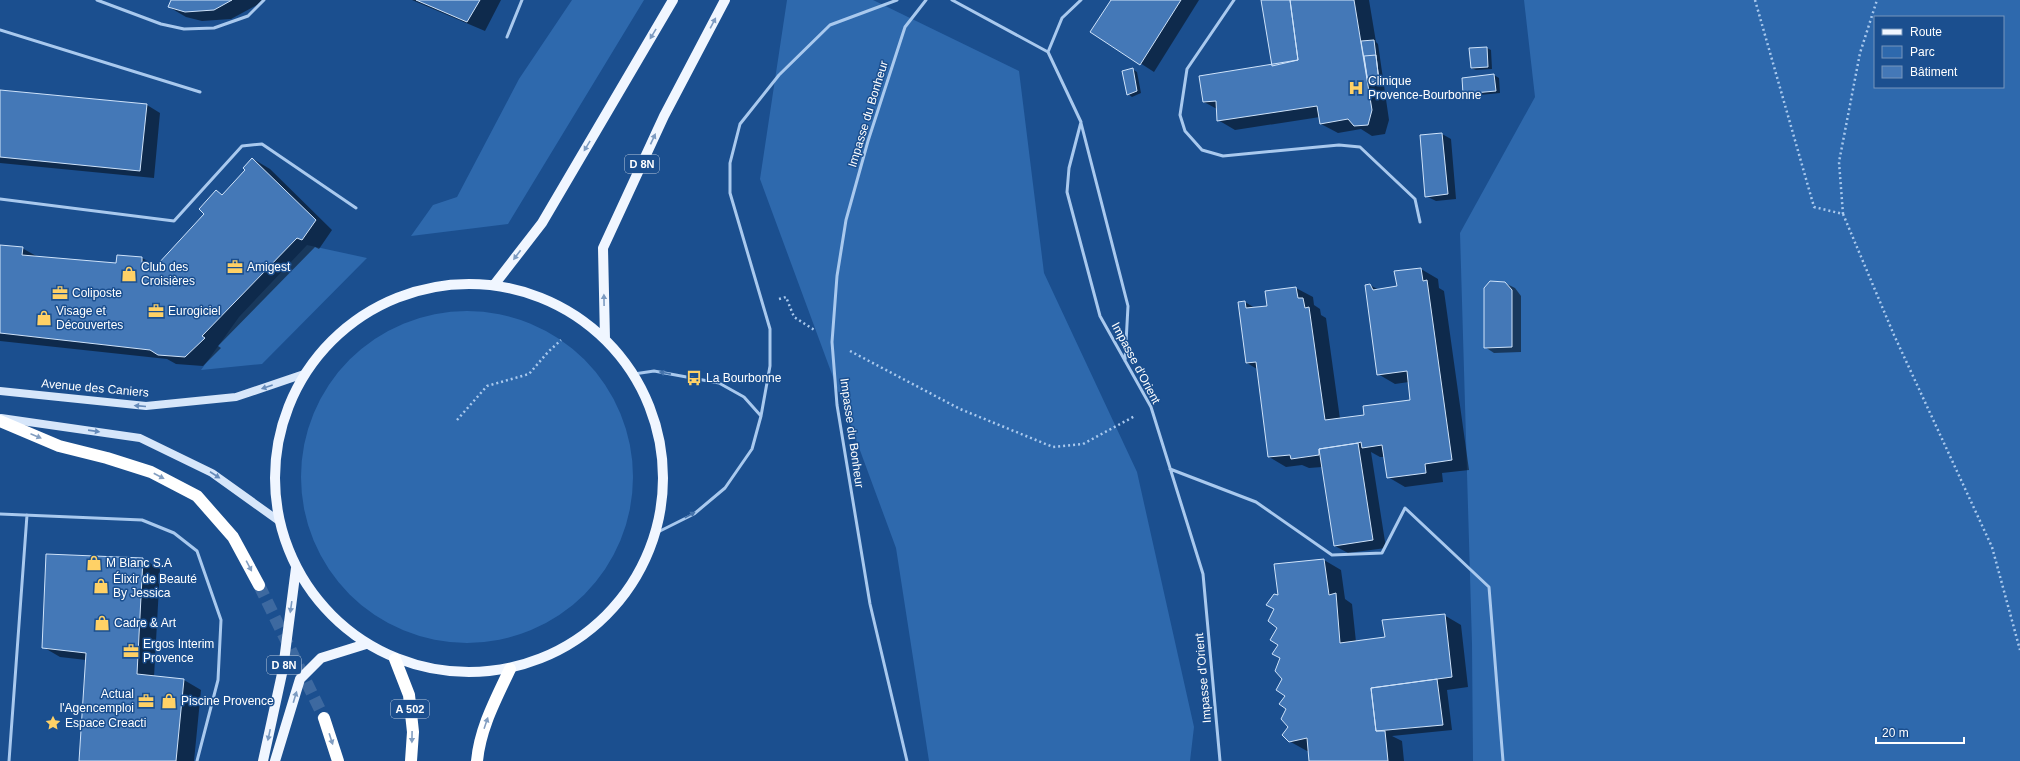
<svg xmlns="http://www.w3.org/2000/svg" width="2020" height="761" font-family="Helvetica,sans-serif">
	<style>
		.green { fill: #2e69ad; fill-rule: evenodd }
		.shadow { fill: #0007 }
		.building { fill: #4478b7; stroke: #cfe3fa }
		.lines { fill: none; stroke-linecap: round; stroke-linejoin: round }
		.highway-tunnel { stroke: #3d69a0; stroke-width: 12; stroke-dasharray: 12 6; stroke-linecap: butt }
		.path { stroke: #a9c9ee; stroke-width: 2.5; stroke-dasharray: 2 3; stroke-linecap: butt }
		.lane { stroke: #a9c9ee; stroke-width: 3 }
		.secondary { stroke: #d6e6fa; stroke-width: 8 }
		.primary { stroke: #f0f6ff; stroke-width: 10 }
		.highway { stroke: #fff; stroke-width: 12 }
		.oneway { fill: #7b9ac1 }
		.oneway2 { fill: #4674ac }
		.oneway3 { fill: #668bba }
		.oneway4 { fill: #829ec1 }
		.labels { text-anchor: middle; stroke-width: 3; stroke-linejoin: round; paint-order: stroke }
		.shield { fill: #1b4f8f; stroke: #bbcadd; stroke-width: 1 }
		.shield-label { font-size: 11px; font-weight: bold; fill: #fff }
		.poi-label { font-size: 12px; fill: #fff; stroke: #1b4f8f; text-anchor: start }
		.street-label { font-size: 12px; fill: #fff; stroke: #1b4f8f }
	</style>
	<rect width="100%" height="100%" fill="#1b4f8f"/>
	<path class="green" d="M572 0H644L508 224 411 236 433 205 457 197 519 79Z
		M787 0H873L1019 71 1044 273 1137 472 1194 727 1190 761H929L896 548 760 179Z
		M1524 0H2020V761H1473L1472 644 1460 233 1535 97ZM1875 17H2003V87H1875Z
		M307 245 367 258 262 364 201 370 239 317Z
		M301 477a166 166 0 1 1 332 0a166 166 0 1 1-332 0Z"/>
	<path class="shadow" d="M172 0H262L257 5 231 19 202 21 186 17 169 7Z
		M412 0H501L485 31Z
		M1112 0H1199L1154 72 1092 32Z
		M1262 0H1369L1376 42 1378 44 1389 120 1385 134 1372 136 1361 129 1338 133 1321 124 1320 117 1235 130 1218 120 1217 109 1204 102 1273 65Z
		M1487 48 1491 50 1492 69 1476 70 1471 68Z
		M1132 69 1137 72 1141 93 1132 97 1128 94Z
		M1494 75 1499 78 1500 93 1469 96 1464 94Z
		M0 91 147 105 160 113 154 178 0 163Z
		M1442 134 1451 139 1456 199 1436 201 1426 196 1421 136Z
		M253 159 270 169 332 230 319 249 315 247 218 346 221 348 203 366 176 364 167 359 0 341V246L22 248 38 257 117 264 142 258 157 266 206 214 216 191 223 195 247 170Z
		M1421 269 1438 279 1439 288 1444 291 1469 470 1442 473 1443 482 1405 487 1388 477 1385 457H1380L1371 452 1386 548 1348 553 1335 546 1322 467 1309 468 1302 465 1286 467 1269 457 1257 369 1247 363 1245 302 1255 308 1268 306 1266 292 1296 288 1313 297 1314 305 1320 309 1321 315 1326 318 1340 419 1365 416 1412 401 1409 382 1395 384 1378 374 1370 285 1379 290 1398 287 1396 272Z
		M1505 283 1515 288 1521 296V352L1494 353 1485 347Z
		M47 555 143 559 160 569 154 677 184 680 201 690 194 761H80L86 660 60 657 43 647Z
		M1324 560 1341 570 1345 599 1352 604 1356 642 1386 638 1444 615 1461 625 1468 687 1447 690 1452 730 1392 736 1402 741 1404 761H1310L1309 751H1307L1289 741 1290 727 1278 628 1279 596Z"/>
	<path class="building" d="M171 0H232L214 10 185 12 168 7Z
		M416 0H480L467 22Z
		M1111 0H1181L1140 65 1090 32Z
		M1261 0H1290L1298 60 1272 66Z
		M1290 0H1354L1372 110 1368 125 1354 126 1348 119 1320 124 1317 106 1217 121 1216 101 1203 102 1199 76 1298 60Z
		M1374 40 1379 81 1368 83 1361 41Z
		M1487 47 1488 67 1471 68 1469 48Z
		M1376 55 1379 81 1368 83 1364 56Z
		M1133 68 1137 91 1127 95 1122 71Z
		M1494 74 1496 91 1463 94 1462 78Z
		M0 90 147 104 140 171 0 157Z
		M1442 133 1448 194 1425 197 1420 135Z
		M252 158 316 220 302 240 297 238 202 336 205 338 185 357 158 355 150 350 0 333V245L23 247 22 255 116 263 117 255 142 257V264L157 265 204 214 199 209 216 190 222 195 245 170 243 168Z
		M1421 268 1423 281 1427 280 1452 460 1425 464 1426 473 1387 478 1382 445 1362 448 1361 442 1358 443 1319 449V455L1291 459 1290 455 1268 457 1256 362 1246 363 1238 302 1245 301 1246 308 1267 306 1265 291 1296 287 1298 298H1303L1305 308 1309 307 1325 420 1364 415 1363 406 1410 400 1407 371 1377 375 1365 285 1370 284 1373 290 1397 286 1394 271Z
		M1490 281 1505 282 1512 290V347L1484 348V288Z
		M1358 443 1373 540 1334 546 1319 449Z
		M46 554 143 558 137 674 184 679 176 761H79L86 653 42 648Z
		M1324 559 1329 595 1336 593 1340 643 1385 637 1382 620 1445 614 1452 677 1371 688 1376 731H1385L1388 761H1309L1307 738 1289 742 1282 735 1288 727 1281 719 1286 709 1279 704 1285 696 1276 690 1282 679 1275 671 1280 658 1272 654 1278 645 1270 640 1277 628 1268 621 1274 609 1266 605 1274 594 1278 595 1274 564Z
		M1437 679 1443 725 1376 731 1371 688Z"/>
	<g class="lines">
		<path class="highway-tunnel" d="M259 585 324 718"/>
		<path class="path" d="M1755 0 1814 207 1843 214 1839 162 1860 53 1877 0
			M1843 214 1894 335 1992 547 2020 650
			M779 299 786 297 794 317 816 331
			M850 351 960 409 1053 447 1083 444 1135 416
			M457 420 487 386 529 374 548 352 561 340"/>
		<path class="lane" d="M97 0 161 24 184 29 214 28 248 16 264 0
			M952 0 1048 52
			M1234 0 1187 69 1180 115 1185 131 1202 150 1223 156 1339 145 1360 147 1415 199 1420 222
			M0 30 200 92
			M507 37 522 0
			M1048 52 1081 122 1069 168 1067 192 1100 316 1151 407 1203 574 1220 761
			M1048 52 1062 18 1081 0
			M1081 123 1128 306 1125 361
			M0 199 174 221 242 146 262 144 356 208
			M634 374 654 371 719 383 744 397 761 416
			M1170 469 1256 502 1332 555 1382 553 1405 508 1489 587 1503 761
			M0 514 142 520 174 533 197 551 221 620 218 680 197 761
			M656 533 694 514 725 488 752 449 761 416 770 366V329L730 193V163L740 124 779 75 830 25 897 0
			M9 761 27 515
			M907 761 870 604 837 405 832 342 837 276 846 220 868 141 905 27 926 0"/>
		<path class="secondary" d="M0 391 146 406 236 397 304 374
			M1 418 140 438 212 473 279 521"/>
		<path class="primary" d="M275 478a194 194 0 1 1 388 0a194 194 0 1 1-388 0Z
			M494 285 542 223 673 0
			M605 339 603 248 664 116 725 0
			M263 761 283 669 296 568
			M275 761 300 679 321 658 366 644"/>
		<path class="highway" d="M0 421 59 446 107 458 151 472 197 496 233 537 259 585
			M395 659 409 695 413 732 411 761
			M324 718 338 761
			M477 761C480 728 496 699 510 669"/>
	</g>
	<defs><path id="oneway-solid" d="M-6-.8H1V-3.2L6.5 0L1 3.2V.8H-6Z"/></defs>
	<g class="oneway">
		<use href="#oneway-solid" transform="translate(713 23) rotate(-62)"/>
		<use href="#oneway-solid" transform="translate(653 34) rotate(121)"/>
		<use href="#oneway-solid" transform="translate(653 139) rotate(-65)"/>
		<use href="#oneway-solid" transform="translate(587 146) rotate(121)"/>
		<use href="#oneway-solid" transform="translate(517 255) rotate(127)"/>
		<use href="#oneway-solid" transform="translate(604 300) rotate(-91)"/>
		<use href="#oneway-solid" transform="translate(291 607) rotate(98)"/>
		<use href="#oneway-solid" transform="translate(295 697) rotate(-73)"/>
		<use href="#oneway-solid" transform="translate(269 735) rotate(102)"/>
	</g>
	<g class="oneway2">
		<use href="#oneway-solid" transform="translate(665 373) rotate(-169)"/>
		<use href="#oneway-solid" transform="translate(690 515) rotate(-29)"/>
	</g>
	<g class="oneway3">
		<use href="#oneway-solid" transform="translate(267 387) rotate(161)"/>
		<use href="#oneway-solid" transform="translate(140 406) rotate(-175)"/>
		<use href="#oneway-solid" transform="translate(94 431) rotate(8)"/>
		<use href="#oneway-solid" transform="translate(215 475) rotate(33)"/>
	</g>
	<g class="oneway4">
		<use href="#oneway-solid" transform="translate(36 436) rotate(23)"/>
		<use href="#oneway-solid" transform="translate(159 476) rotate(28)"/>
		<use href="#oneway-solid" transform="translate(249 566) rotate(62)"/>
		<use href="#oneway-solid" transform="translate(486 723) rotate(-71)"/>
		<use href="#oneway-solid" transform="translate(412 737) rotate(91)"/>
		<use href="#oneway-solid" transform="translate(331 739) rotate(72)"/>
	</g>
	<defs>
		<symbol id="hospital-bare" viewBox="-9 -9 18 18"><path d="M-5-5h3v3.5h4V-5h3V5h-3V1.5h-4V5h-3Z" fill="#ffd166" stroke="#1b4f8f" stroke-width="2.5" paint-order="stroke"/></symbol>
		<symbol id="office-bare" viewBox="-9 -9 18 18"><path d="M-6-3h4V-5.5h4V-3h4V5H-6ZM-1-4.5V-3h2v-1.5ZM-6 0V1H6V0Z" fill="#ffd166" stroke="#1b4f8f" stroke-width="2.5" paint-order="stroke"/></symbol>
		<symbol id="shop-bare" viewBox="-9 -9 18 18"><path d="M-5-2.5h2.3a2.7 3.5 0 0 1 5.4 0H5L5.5 6h-11ZM-1.5-2.5h3a1.5 2.3 0 0 0-3 0Z" fill="#ffd166" stroke="#1b4f8f" stroke-width="2.5" paint-order="stroke"/></symbol>
		<symbol id="bus-bare" viewBox="-9 -9 18 18"><path d="M-5-6H5V4H4V6H2V4H-2V6H-4V4H-5ZM-3.5-4V0h7V-4ZM-3.5 1.2v1.5H-2V1.2ZM2 1.2v1.5H3.5V1.2Z" fill="#ffd166" stroke="#1b4f8f" stroke-width="2.5" paint-order="stroke"/></symbol>
		<symbol id="sight-bare" viewBox="-9 -9 18 18"><path d="M0-6L1.8-2.2L6-1.7L2.9 1.2L3.7 5.4L0 3.3L-3.7 5.4L-2.9 1.2L-6-1.7L-1.8-2.2Z" fill="#ffd166" stroke="#1b4f8f" stroke-width="2.5" paint-order="stroke"/></symbol>
	</defs>
	<g fill-rule="evenodd">
		<use href="#hospital-bare" x="1345" y="77" width="22" height="22"/>
		<use href="#office-bare" x="224" y="256" width="22" height="22"/>
		<use href="#shop-bare" x="118" y="263" width="22" height="22"/>
		<use href="#office-bare" x="49" y="282" width="22" height="22"/>
		<use href="#office-bare" x="145" y="300" width="22" height="22"/>
		<use href="#shop-bare" x="33" y="307" width="22" height="22"/>
		<use href="#bus-bare" x="683" y="367" width="22" height="22"/>
		<use href="#shop-bare" x="83" y="552" width="22" height="22"/>
		<use href="#shop-bare" x="90" y="575" width="22" height="22"/>
		<use href="#shop-bare" x="91" y="612" width="22" height="22"/>
		<use href="#office-bare" x="120" y="640" width="22" height="22"/>
		<use href="#office-bare" x="135" y="690" width="22" height="22"/>
		<use href="#shop-bare" x="158" y="690" width="22" height="22"/>
		<use href="#sight-bare" x="42" y="712" width="22" height="22"/>
	</g>
	<g class="labels">
		<g class="shield">
			<rect x="625" y="155" width="34" height="18" rx="3"/>
			<rect x="267" y="656" width="34" height="18" rx="3"/>
			<rect x="391" y="700" width="38" height="18" rx="3"/>
		</g>
		<g class="shield-label">
			<text x="642" y="168">D 8N</text>
			<text x="284" y="669">D 8N</text>
			<text x="410" y="713">A 502</text>
		</g>
		<g class="poi-label">
			<text x="1368" y="85">Clinique<tspan x="1368" dy="14">Provence-Bourbonne</tspan></text>
			<text x="141" y="271">Club des<tspan x="141" dy="14">Croisières</tspan></text>
			<text x="247" y="271">Amigest</text>
			<text x="72" y="297">Coliposte</text>
			<text x="56" y="315">Visage et<tspan x="56" dy="14">Découvertes</tspan></text>
			<text x="168" y="315">Eurogiciel</text>
			<text x="706" y="382">La Bourbonne</text>
			<text x="106" y="567">M Blanc S.A</text>
			<text x="113" y="583">Élixir de Beauté<tspan x="113" dy="14">By Jessica</tspan></text>
			<text x="114" y="627">Cadre &amp; Art</text>
			<text x="143" y="648">Ergos Interim<tspan x="143" dy="14">Provence</tspan></text>
			<text x="134" y="698" text-anchor="end">Actual<tspan x="134" dy="14">l'Agencemploi</tspan></text>
			<text x="181" y="705">Piscine Provence</text>
			<text x="65" y="727">Espace Creacti</text>
		</g>
		<g class="street-label">
			<text transform="translate(868 114) rotate(-73)" y="4">Impasse du Bonheur</text>
			<text transform="translate(1136 363) rotate(62)" y="4">Impasse d'Orient</text>
			<text transform="translate(95 388) rotate(5)" y="4">Avenue des Caniers</text>
			<text transform="translate(852 433) rotate(82)" y="4">Impasse du Bonheur</text>
			<text transform="translate(1203 678) rotate(-95)" y="4">Impasse d'Orient</text>
		</g>
	</g>
	<rect x="1874" y="16" width="130" height="72" fill="#1b4f8f" stroke="#7695bc"/>
	<rect x="1882" y="29" width="20" height="6" fill="#f0f6ff" stroke="#7695bc"/>
	<text x="1910" y="36" font-size="12" fill="#ffffff">Route</text>
	<rect x="1882" y="46" width="20" height="12" fill="#2e69ad" stroke="#7695bc"/>
	<text x="1910" y="56" font-size="12" fill="#ffffff">Parc</text>
	<rect x="1882" y="66" width="20" height="12" fill="#4478b7" stroke="#7695bc"/>
	<text x="1910" y="76" font-size="12" fill="#ffffff">Bâtiment</text>
	<path d="M1876 737v6h88v-6" fill="none" stroke="#ffffff" stroke-width="2"/>
	<text x="1882" y="737" font-size="12" fill="#ffffff" stroke="#1b4f8f" stroke-width="3" paint-order="stroke">20 m</text>
</svg>
